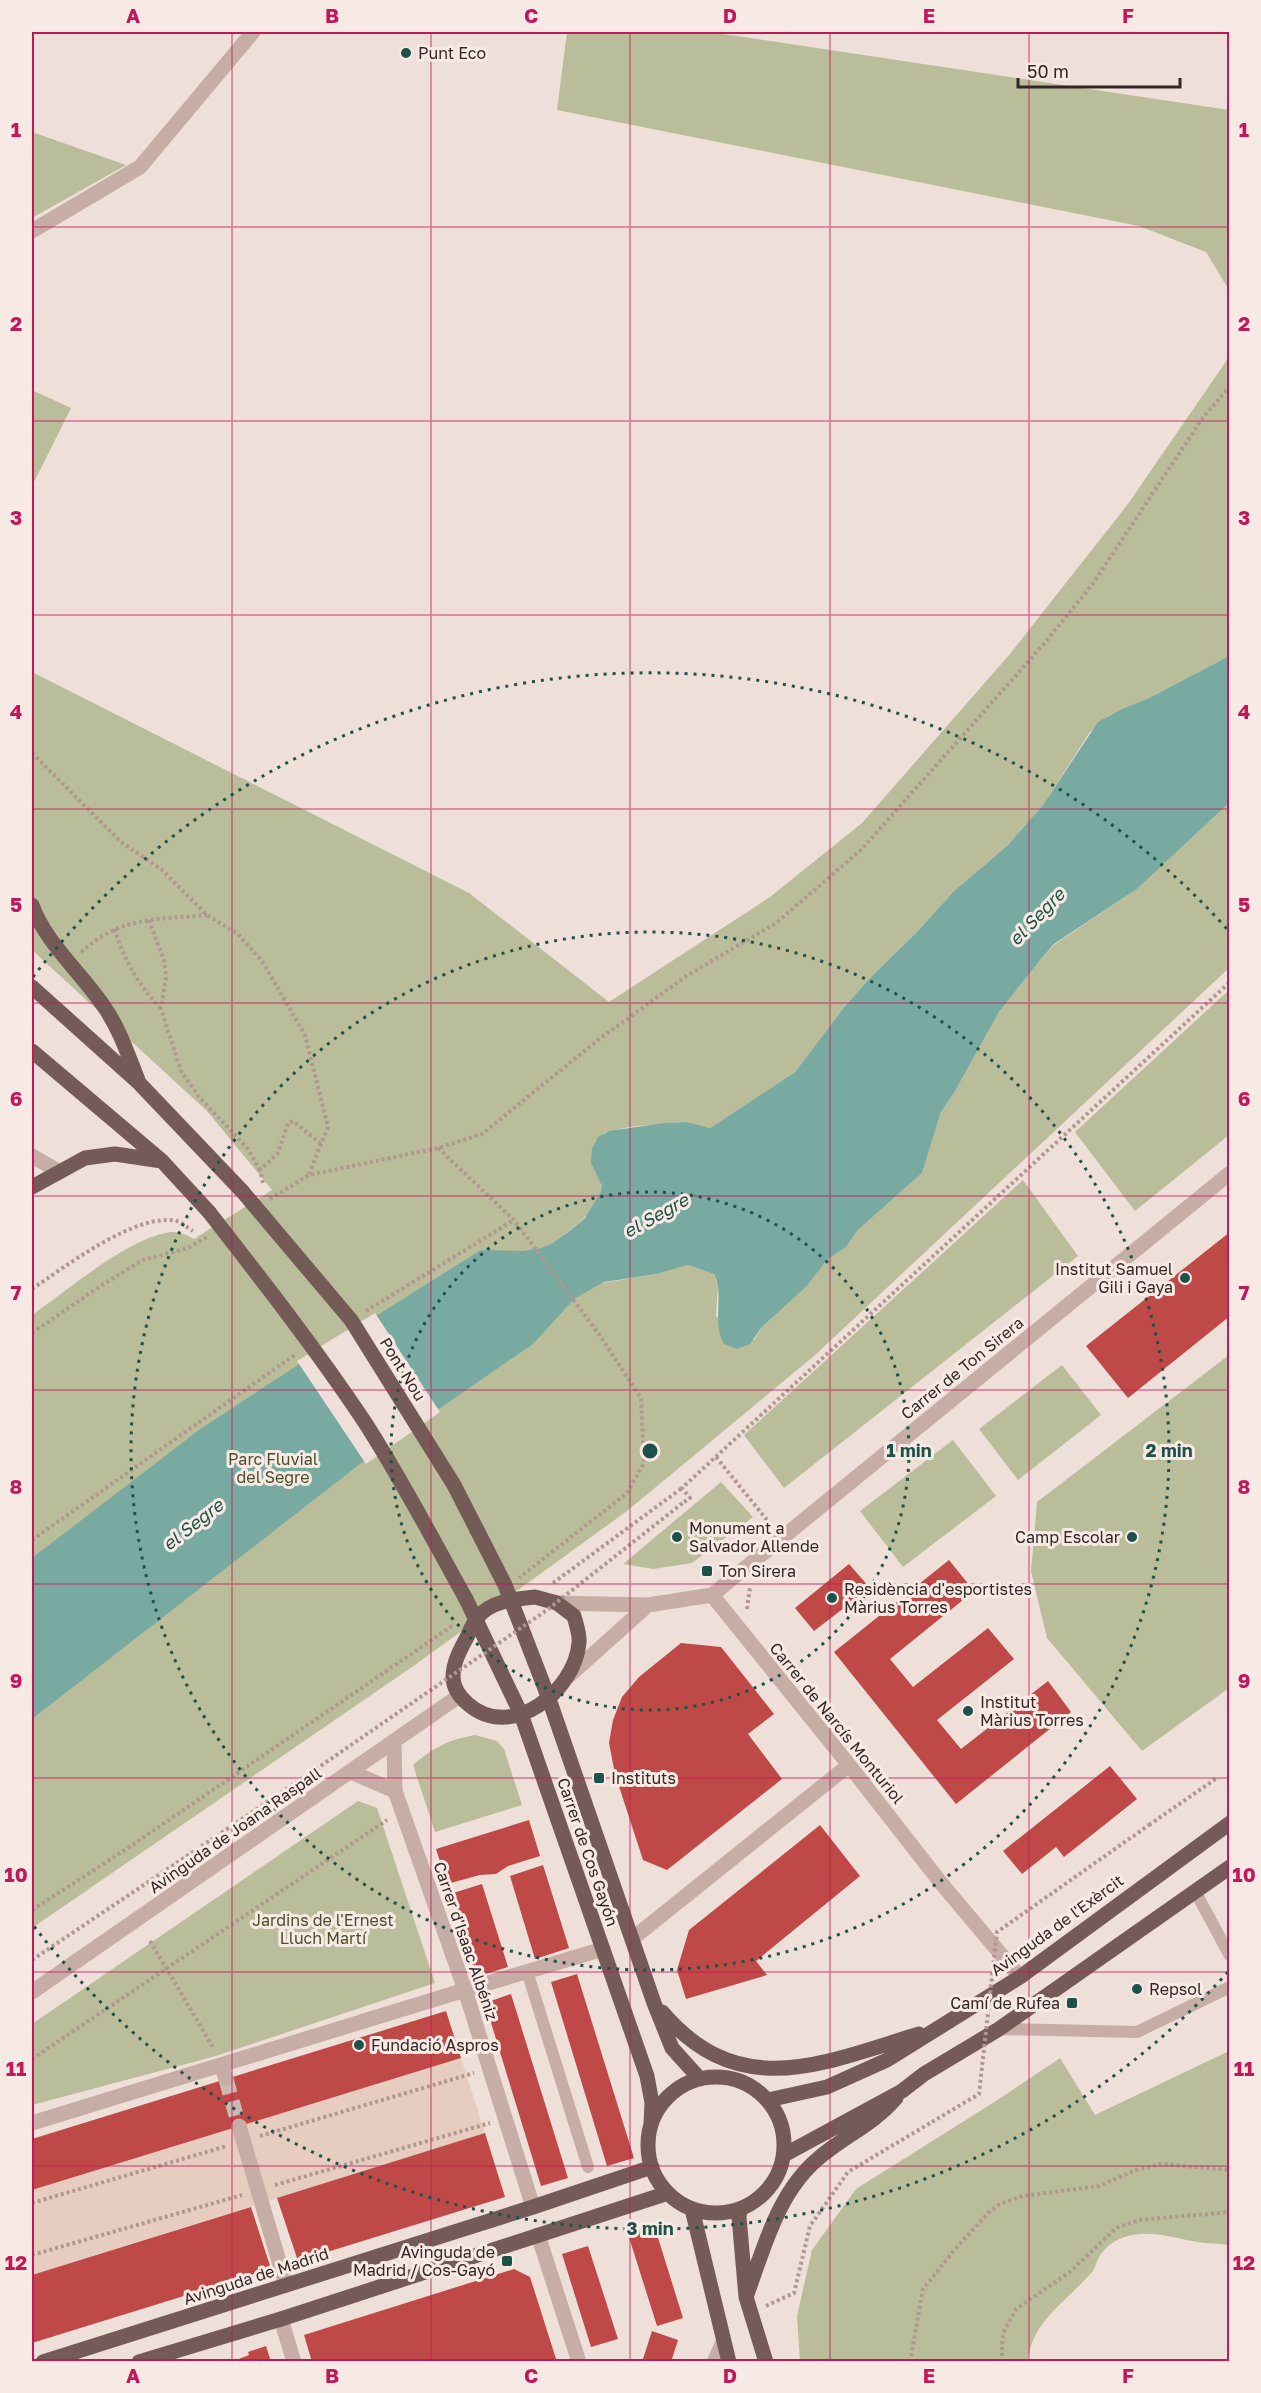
<svg xmlns="http://www.w3.org/2000/svg" width="1261" height="2393" font-family="'Golos Text',sans-serif">
	<style>
		.green { fill: #b9bd9a }
		.plaza { fill: #e7cdc0 }
		.water { fill: #79aaa1 }
		.pier { fill: #efdfd9 }
		.building { fill: #bf4947 }
		.lines { fill: none; stroke-linecap: round; stroke-linejoin: round }
		.pedestrian-tunnel { stroke: #c9bab5; stroke-width: 15; stroke-dasharray: 15 8; stroke-linecap: butt }
		.path { stroke: #b29790; stroke-width: 4; stroke-dasharray: 3 3; stroke-linecap: butt }
		.service { stroke: #c6ada5; stroke-width: 12 }
		.pedestrian { stroke: #c6ada5; stroke-width: 15 }
		.minor { stroke: #c6ada5; stroke-width: 15 }
		.primary { stroke: #745b58; stroke-width: 15 }
		.path-bridge { stroke: #b29790; stroke-width: 4; stroke-dasharray: 3 3; stroke-linecap: butt }
		.primary-bridge { stroke: #745b58; stroke-width: 15 }
		.grid { fill: none; stroke: #c2185b; stroke-width: 1.5; stroke-opacity: 0.55 }
		.ring { fill: none; stroke: #1e5149; stroke-width: 3; stroke-dasharray: 3 6 }
		.poi-dot { fill: #1e5149; stroke: #f7eae4; stroke-width: 2 }
		.labels { text-anchor: middle; stroke-width: 6; stroke-linejoin: round; paint-order: stroke }
		.poi-label { font-size: 16px; fill: #332726; stroke: #f7eae4; text-anchor: start }
		.street-label { font-size: 16px; fill: #332726; stroke: #f7eae4 }
		.park-label { font-size: 16px; fill: #4a4f2b; stroke: #f7eae4 }
		.water-label { font-size: 18px; font-style: italic; fill: #1e5149; stroke: #f7eae4 }
		.centre { fill: #1e5149; stroke: #f7eae4; stroke-width: 3 }
		.ring-label { font-size: 18px; text-anchor: middle; font-weight: bold; fill: #1e5149; stroke: #f7eae4; stroke-width: 6; stroke-linejoin: round; paint-order: stroke }
		.neatline { fill: none; stroke: #c2185b; stroke-width: 2 }
		.grid-label { font-size: 20px; text-anchor: middle; font-weight: bold; fill: #c2185b }
	</style>
	<rect width="100%" height="100%" fill="#efdfd9"/>
	<path class="green" d="M567 32H710L1229 110V290L1206 252 1139 226 557 110Z
		M32 132 126 165 32 218Z
		M1229 357V656L1147 699 1110 715 1090 732 1043 805 1008 845 953 892 918 931 870 978 845 1006 795 1072 710 1128 679 1122 629 1127 604 1133C595 1149 587 1158 597 1175 599 1179 602 1183 602 1188 602 1206 574 1227 561 1237L602 1283 657 1274 688 1265 714 1274 718 1287 716 1316 754 1340 761 1328 807 1286 827 1260 846 1247 858 1230 922 1173 941 1112 954 1093 999 1012 1041 959 1054 945 1137 889 1229 803V968L814 1356 627 1511 412 1667 32 1928V1315C65 1292 132 1235 172 1232 180 1232 187 1235 194 1239L272 1190 207 1111 32 950V672L469 893 609 1002 770 897 862 823 1010 654 1128 504Z
		M32 390 71 408 32 486Z
		M1229 990V1135L1135 1211 1075 1132Z
		M1023 1180 1078 1256 784 1488 744 1435Z
		M1229 1355V1688L1142 1751 1047 1638 1031 1571 1037 1502Z
		M1062 1365 1101 1415 1018 1480 979 1429Z
		M953 1440 996 1496 903 1567 860 1511Z
		M721 1482 753 1517 692 1563 653 1569 623 1564Z
		M475 1735 497 1741 504 1749 522 1805 435 1832 413 1765C434 1747 448 1740 475 1735Z
		M358 1801 377 1808 435 1983 216 2056 32 2105V2024Z
		M1229 2051V2245C1219 2243 1208 2244 1197 2242 1174 2238 1152 2230 1128 2236 1116 2239 1106 2246 1099 2257 1096 2262 1096 2268 1091 2273 1067 2301 1031 2322 1028 2361H800L797 2316 812 2250 856 2189 996 2101 1060 2058 1095 2115Z"/>
	<path class="plaza" d="M461 2058 485 2133 32 2275V2190Z"/>
	<path class="water" d="M1229 656V803L1137 889 1054 944 1041 959 999 1012 954 1093 941 1112 922 1173 858 1230 846 1247 827 1260 807 1286 761 1328 750 1344 737 1349 724 1344C711 1320 725 1296 714 1274L688 1265 657 1274 604 1282 575 1298 533 1344 369 1457 32 1719V1558L199 1430 304 1361 481 1250 524 1251 541 1248 553 1243 568 1232 585 1218 601 1192 602 1186 591 1163 592 1149 598 1137 609 1131 664 1123 686 1122 710 1128 795 1072 845 1006 870 978 918 931 953 892 1008 845 1043 805 1098 722 1122 709 1147 699Z"/>
	<path class="pier" d="M375 1313 440 1412 366 1464 297 1361Z"/>
	<path class="building" d="M1230 1232V1316L1128 1398 1086 1346Z
		M949 1560 974 1591 890 1659 913 1687 988 1628 1014 1659 937 1720 961 1749 1048 1681 1071 1712 956 1804 834 1652Z
		M849 1564 870 1588 814 1631 795 1608Z
		M681 1643 721 1647 774 1714 748 1734 782 1779 667 1870 643 1860 615 1774 609 1743 613 1720 622 1697 639 1677Z
		M1110 1766 1137 1799 1064 1857 1056 1847 1022 1874 1003 1851Z
		M529 1820 540 1856 508 1866 496 1874 480 1875 447 1884 436 1849Z
		M820 1825 860 1876 756 1961 767 1975 686 1999 677 1970 689 1930Z
		M543 1865 569 1948 535 1959 510 1876Z
		M482 1884 508 1967 476 1977 450 1894Z
		M577 1974 634 2158 607 2166 551 1982Z
		M511 1994 568 2178 541 2186 485 2003Z
		M446 2011 461 2058 32 2190V2139Z
		M485 2133 505 2197 298 2261 277 2198Z
		M251 2207 271 2269 32 2343V2275Z
		M654 2225 683 2318 657 2326 628 2234Z
		M588 2246 618 2339 591 2347 562 2254Z
		M514 2269 530 2277 557 2362H312L304 2335Z
		M652 2331 678 2340 671 2362H642Z
		M266 2346 271 2362H231L249 2355 248 2352Z"/>
	<g class="lines">
		<path class="pedestrian-tunnel" d="M226 2079 239 2126"/>
		<path class="path" d="M32 753 121 842 161 869 207 915 238 934 262 961 305 1035 328 1127 309 1174
			M149 920 164 961 166 977 161 1009 181 1071 199 1097 248 1149 260 1170
			M114 929C127 964 135 980 161 1009
			M81 952C122 916 155 920 207 915
			M438 1148 514 1220 601 1337 641 1398 644 1463 627 1493 519 1578
			M263 1183 260 1170 278 1153 288 1123 293 1121 321 1144
			M270 1199 309 1175 438 1148 482 1134 598 1040 688 975 776 923 861 850 1043 645 1092 585 1202 419 1230 386
			M32 1289C65 1267 136 1212 177 1221 182 1223 188 1228 193 1231
			M366 1311 514 1220
			M32 1333 102 1285 143 1260 188 1248 207 1237
			M716 1457 771 1525
			M684 1502 690 1498 682 1488 1230 982
			M32 1540 296 1354
			M553 1583 682 1488
			M747 1609 750 1587
			M1149 1825 1217 1778
			M32 1910 128 1848 452 1626
			M150 1941 214 2049
			M32 1960 306 1776
			M32 2059 387 1820
			M260 2136 474 2073
			M275 2185 490 2123
			M32 2203 227 2146
			M32 2255 242 2195
			M766 2306 794 2293 810 2226 848 2172 932 2122
			M910 2362 923 2289 956 2248 990 2211 1000 2204 1023 2196 1099 2186 1136 2170 1161 2164 1230 2170
			M1002 2362V2344L1004 2331 1016 2309 1070 2272 1116 2228 1139 2220 1230 2212"/>
		<path class="service" d="M1195 1891 1230 1956
			M527 1971 588 2167
			M999 2029 1137 2032 1230 1987"/>
		<path class="pedestrian" d="M849 1765 941 1883 1020 1977
			M465 1990 603 1949
			M221 2065 226 2079
			M239 2126 286 2285"/>
		<path class="minor" d="M32 231 140 167 253 32
			M32 1156 60 1172
			M557 1603 648 1605 712 1595 1230 1173
			M570 1675 648 1605
			M394 1741 395 1791 465 1990 533 2207
			M351 1772 395 1791
			M632 1939 849 1765 712 1595
			M32 1992 459 1696
			M32 2123 465 1990
			M538 2235 579 2362
			M281 2319 294 2362
			M714 2362 723 2342"/>
		<path class="primary" d="M32 905C46 944 82 973 105 1008 120 1030 128 1055 138 1080
			M32 987 139 1083 242 1191
			M32 1051 162 1161 209 1212
			M32 1187 85 1158 115 1154 162 1161
			M477 1530 505 1585 549 1699 654 2003 672 2048 700 2079
			M535 1597 557 1603 574 1616C576 1624 580 1634 579 1643 575 1691 511 1742 468 1704 460 1697 453 1688 453 1677 453 1663 460 1650 466 1639 470 1632 472 1624 477 1618 490 1601 515 1599 535 1597Z
			M466 1599 521 1714 647 2076 652 2103 651 2124
			M662 2012C740 2103 823 2063 919 2034
			M648 2145a68 68 0 1 1 136 0a68 68 0 1 1-136 0Z
			M768 2100 827 2087 887 2060 1020 1977 1230 1823
			M784 2155 902 2091 924 2074 999 2029 1230 1867
			M692 2209 729 2362
			M740 2209 739 2217 746 2297 766 2362
			M746 2297C764 2248 778 2191 820 2157 845 2136 875 2123 896 2098
			M43 2362 533 2207 652 2167
			M139 2362 281 2319 668 2193"/>
		<path class="path-bridge" d="M306 1776 547 1610 684 1502
			M932 2122 979 2094 997 1932 1149 1825"/>
		<path class="primary-bridge" d="M242 1191 351 1320 454 1485 477 1530
			M209 1212C262 1280 316 1349 364 1421 401 1478 433 1540 466 1599"/>
	</g>
	<path class="grid" d="M232 32V2362M431 32V2362M630 32V2362M830 32V2362M1029 32V2362M32 227H1230M32 421H1230M32 615H1230M32 809H1230M32 1003H1230M32 1196H1230M32 1390H1230M32 1584H1230M32 1778H1230M32 1972H1230M32 2166H1230"/>
	<g class="ring">
		<circle cx="650" cy="1451" r="259"/>
		<circle cx="650" cy="1451" r="519"/>
		<path d="M1228 1972A778 778 0 0 1 33 1925M33 977A778 778 0 0 1 1228 930"/>
	</g>
	<g class="poi-dot">
		<circle cx="406" cy="53" r="6"/>
		<circle cx="1185" cy="1278" r="6"/>
		<circle cx="677" cy="1537" r="6"/>
		<circle cx="1132" cy="1537" r="6"/>
		<rect x="701" y="1565" width="12" height="12" rx="3"/>
		<circle cx="832" cy="1598" r="6"/>
		<circle cx="968" cy="1711" r="6"/>
		<rect x="593" y="1772" width="12" height="12" rx="3"/>
		<circle cx="1137" cy="1989" r="6"/>
		<rect x="1066" y="1997" width="12" height="12" rx="3"/>
		<circle cx="359" cy="2045" r="6"/>
		<rect x="501" y="2255" width="12" height="12" rx="3"/>
	</g>
	<g class="labels">
		<g class="poi-label">
			<text x="418" y="59">Punt Eco</text>
			<text x="1173" y="1275" text-anchor="end">Institut Samuel<tspan x="1173" dy="18">Gili i Gaya</tspan></text>
			<text x="689" y="1534">Monument a<tspan x="689" dy="18">Salvador Allende</tspan></text>
			<text x="1120" y="1543" text-anchor="end">Camp Escolar</text>
			<text x="719" y="1577">Ton Sirera</text>
			<text x="844" y="1595">Residència d'esportistes<tspan x="844" dy="18">Màrius Torres</tspan></text>
			<text x="980" y="1708">Institut<tspan x="980" dy="18">Màrius Torres</tspan></text>
			<text x="611" y="1784">Instituts</text>
			<text x="1149" y="1995">Repsol</text>
			<text x="1060" y="2009" text-anchor="end">Camí de Rufea</text>
			<text x="371" y="2051">Fundació Aspros</text>
			<text x="495" y="2258" text-anchor="end">Avinguda de<tspan x="495" dy="18">Madrid / Cos-Gayó</tspan></text>
		</g>
		<g class="street-label">
			<text transform="translate(962 1368) rotate(-39)" y="6">Carrer de Ton Sirera</text>
			<text transform="translate(403 1369) rotate(58)" y="6">Pont Nou</text>
			<text transform="translate(837 1723) rotate(51)" y="6">Carrer de Narcís Monturiol</text>
			<text transform="translate(235 1830) rotate(-35)" y="6">Avinguda de Joana Raspall</text>
			<text transform="translate(588 1852) rotate(71)" y="6">Carrer de Cos Gayón</text>
			<text transform="translate(1057 1925) rotate(-36)" y="6">Avinguda de l'Exèrcit</text>
			<text transform="translate(466 1941) rotate(71)" y="6">Carrer d'Isaac Albéniz</text>
			<text transform="translate(256 2276) rotate(-18)" y="6">Avinguda de Madrid</text>
		</g>
		<g class="park-label">
			<text x="273" y="1465">Parc Fluvial<tspan x="273" dy="18">del Segre</tspan></text>
			<text x="323" y="1926">Jardins de l'Ernest<tspan x="323" dy="18">Lluch Martí</tspan></text>
		</g>
		<g class="water-label">
			<text transform="translate(1037 917) rotate(-46)" y="6">el Segre</text>
			<text transform="translate(656 1216) rotate(-29)" y="6">el Segre</text>
			<text transform="translate(193 1525) rotate(-38)" y="6">el Segre</text>
		</g>
	</g>
	<circle cx="650" cy="1451" r="9" class="centre"/>
	<g class="ring-label">
		<text x="909" y="1457">1 min</text>
		<text x="1169" y="1457">2 min</text>
		<text x="650" y="2235">3 min</text>
	</g>
	<rect width="1261" height="2393" fill="none" stroke="#f7eae4" stroke-width="66"/>
	<path d="M1018 78v9h162v-9" fill="none" stroke="#332726" stroke-width="3"/>
	<text x="1027" y="78" font-size="18" fill="#332726" stroke="#f7eae4" stroke-width="4.5" paint-order="stroke">50 m</text>
	<rect x="33" y="33" width="1195" height="2327" class="neatline"/>
	<g class="grid-label">
		<text x="133" y="23">A</text>
		<text x="332" y="23">B</text>
		<text x="531" y="23">C</text>
		<text x="730" y="23">D</text>
		<text x="929" y="23">E</text>
		<text x="1128" y="23">F</text>
		<text x="16" y="137">1</text>
		<text x="1244" y="137">1</text>
		<text x="16" y="331">2</text>
		<text x="1244" y="331">2</text>
		<text x="16" y="525">3</text>
		<text x="1244" y="525">3</text>
		<text x="16" y="719">4</text>
		<text x="1244" y="719">4</text>
		<text x="16" y="912">5</text>
		<text x="1244" y="912">5</text>
		<text x="16" y="1106">6</text>
		<text x="1244" y="1106">6</text>
		<text x="16" y="1300">7</text>
		<text x="1244" y="1300">7</text>
		<text x="16" y="1494">8</text>
		<text x="1244" y="1494">8</text>
		<text x="16" y="1688">9</text>
		<text x="1244" y="1688">9</text>
		<text x="16" y="1882">10</text>
		<text x="1244" y="1882">10</text>
		<text x="16" y="2076">11</text>
		<text x="1244" y="2076">11</text>
		<text x="16" y="2270">12</text>
		<text x="1244" y="2270">12</text>
		<text x="133" y="2383">A</text>
		<text x="332" y="2383">B</text>
		<text x="531" y="2383">C</text>
		<text x="730" y="2383">D</text>
		<text x="929" y="2383">E</text>
		<text x="1128" y="2383">F</text>
	</g>
</svg>
